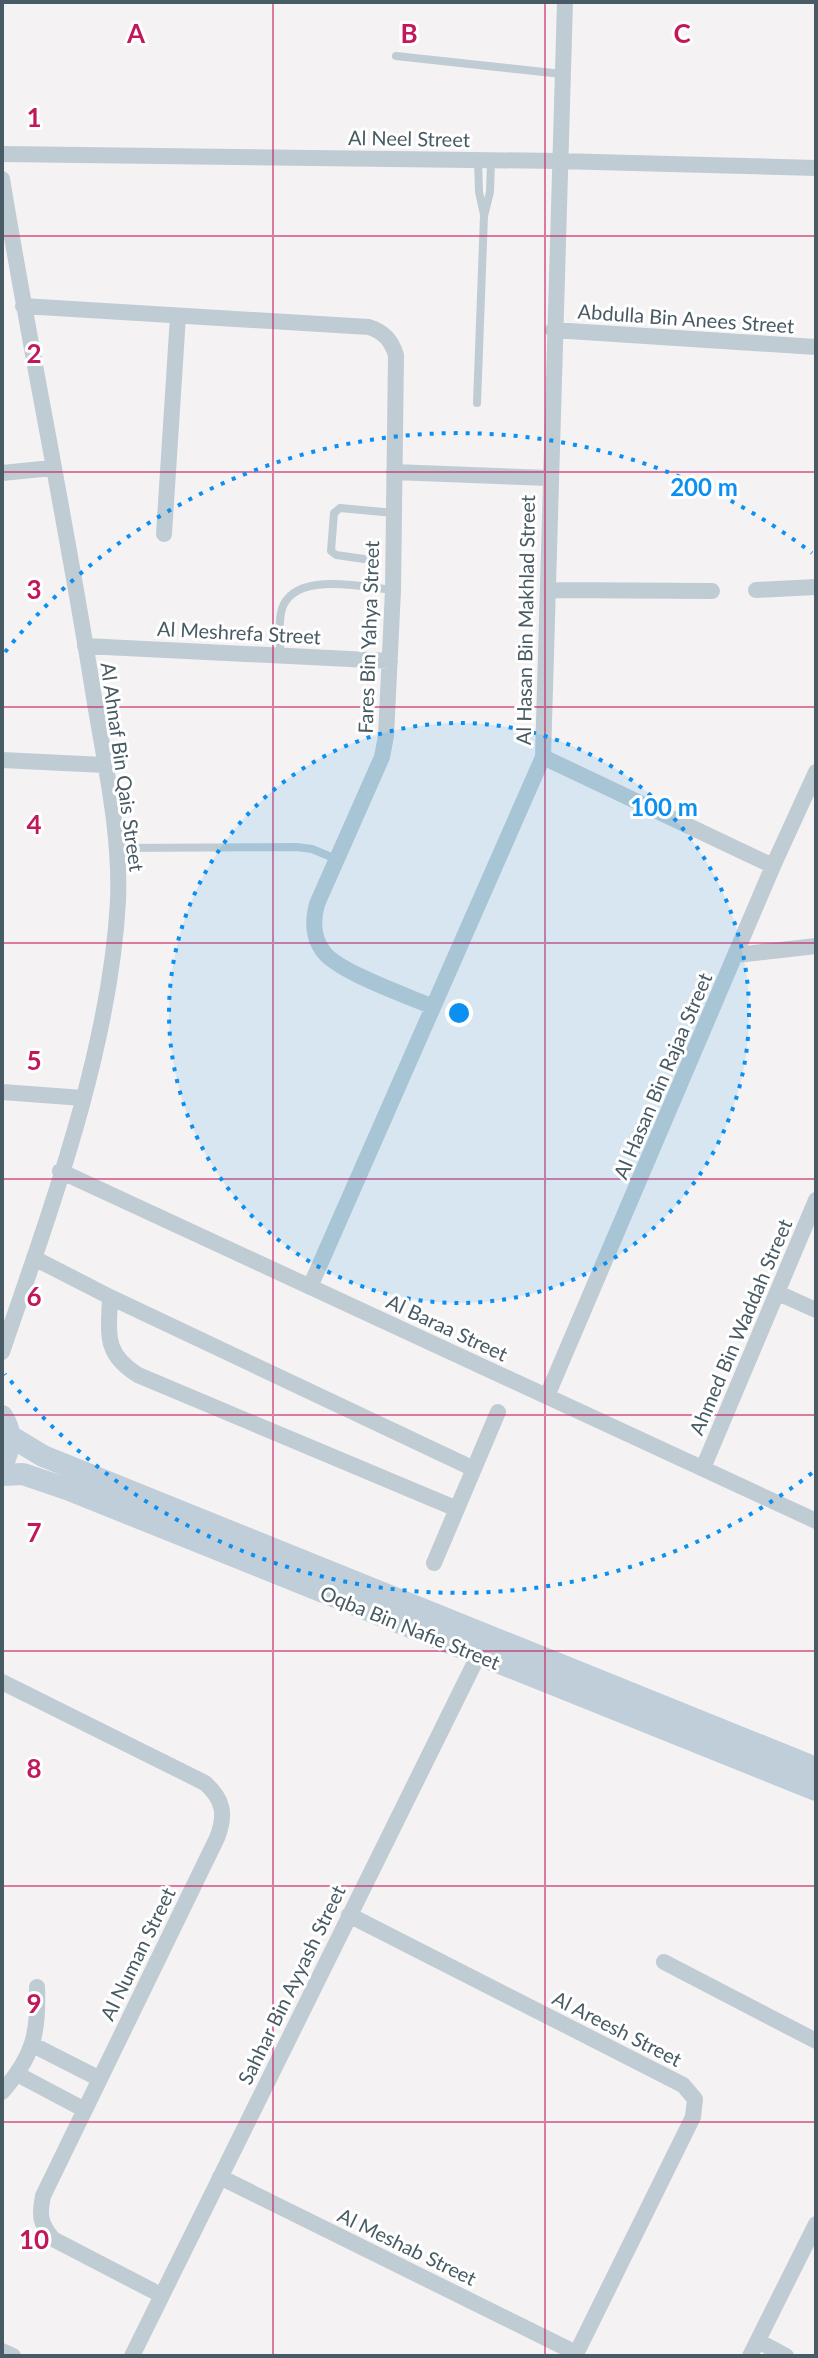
<svg xmlns="http://www.w3.org/2000/svg" width="818" height="2358" font-family="Lato,sans-serif">
	<style>
		.lines { fill: none; stroke-linecap: round; stroke-linejoin: round }
		.lane { stroke: #bfccd3; stroke-width: 8 }
		.street { stroke: #bfccd3; stroke-width: 16 }
		.secondary { stroke: #bfced8; stroke-width: 22 }
		.grid { fill: none; stroke: #c2185b; stroke-width: 2; stroke-opacity: 0.55 }
		.ring { fill: none; stroke: #0b90f2; stroke-width: 4; stroke-dasharray: 4 8 }
		.labels { text-anchor: middle; stroke-width: 6; stroke-linejoin: round; paint-order: stroke }
		.street-label { font-size: 20px; fill: #485a63; stroke: #fff }
		.grid-label { font-size: 26px; text-anchor: middle; font-weight: bold; fill: #c2185b; stroke: #fff; stroke-width: 6; stroke-linejoin: round; paint-order: stroke }
		.centre { fill: #0b90f2; stroke: #fff; stroke-width: 4 }
		.ring-label { font-size: 24px; text-anchor: middle; font-weight: bold; fill: #0b90f2; stroke: #fff; stroke-width: 6; stroke-linejoin: round; paint-order: stroke }
	</style>
	<rect width="100%" height="100%" fill="#f5f2f3"/>
	<g class="lines">
		<path class="lane" d="M396 56 562 74
			M478 160 479 192 484 215
			M477 403 484 216 490 192 491 161
			M364 559 336 555 331 551 334 513 340 508 394 513
			M280 655C281 641 277 617 284 604 300 572 364 587 393 590
			M117 848 297 847 312 849 336 859"/>
		<path class="street" d="M2 154 558 161 816 168
			M2 179C30 348 65 516 92 685 103 756 121 830 118 901 110 1050 50 1211 2 1352
			M23 306 369 327C384 332 391 340 396 355L393 590 386 736 382 757 317 904C313 920 312 936 323 951 336 971 408 996 433 1007
			M553 330 816 347
			M394 472 549 478
			M2 473 52 468
			M164 534 178 316
			M548 590 712 591
			M756 590 816 587
			M85 646 390 661
			M543 757 773 866
			M2 760 104 765
			M736 955 816 946
			M2 1092 83 1098
			M60 1171 816 1521
			M34 1258 110 1297
			M310 1287 543 757 565 2
			M778 1293 816 1310
			M547 1396 773 866 816 772
			M703 1468 816 1200
			M457 1509 138 1375C103 1353 109 1334 110 1297L474 1469
			M434 1563 498 1412
			M2 1682 205 1783C224 1800 226 1815 217 1838L43 2196C39 2215 40 2224 53 2239L161 2295
			M349 1915 683 2085 695 2099 693 2117 575 2356
			M664 1962 816 2041
			M33 2045 100 2079
			M17 2074 85 2110
			M2 2092C33 2057 39 2033 37 1987
			M220 2177 576 2353
			M758 2341 786 2356
			M2 2351 13 2356
			M132 2356 482 1648
			M750 2356 816 2224"/>
		<path class="secondary" d="M2 1416C13 1433 11 1447 2 1465
			M10 1436 43 1456 816 1768
			M2 1475 23 1474 67 1489 816 1790"/>
	</g>
	<path class="grid" d="M273 2V2356M545 2V2356M2 236H816M2 472H816M2 707H816M2 943H816M2 1179H816M2 1415H816M2 1651H816M2 1886H816M2 2122H816"/>
	<circle cx="459" cy="1013" r="290" fill="#0b90f2" fill-opacity=".12"/>
	<g class="ring">
		<circle cx="459" cy="1013" r="290"/>
		<path d="M812 1473A580 580 0 0 1 5 1374M5 652A580 580 0 0 1 812 553"/>
	</g>
	<g class="labels">
		<g class="street-label">
			<text transform="translate(409 139) rotate(1)" y="7">Al Neel Street</text>
			<text transform="translate(686 319) rotate(4)" y="7">Abdulla Bin Anees Street</text>
			<text transform="translate(526 620) rotate(-89)" y="7">Al Hasan Bin Makhlad Street</text>
			<text transform="translate(239 633) rotate(3)" y="7">Al Meshrefa Street</text>
			<text transform="translate(369 637) rotate(-88)" y="7">Fares Bin Yahya Street</text>
			<text transform="translate(122 767) rotate(82)" y="7">Al Ahnaf Bin Qais Street</text>
			<text transform="translate(663 1076) rotate(-67)" y="7">Al Hasan Bin Rajaa Street</text>
			<text transform="translate(741 1327) rotate(-67)" y="7">Ahmed Bin Waddah Street</text>
			<text transform="translate(447 1328) rotate(25)" y="7">Al Baraa Street</text>
			<text transform="translate(410 1628) rotate(22)" y="7">Oqba Bin Nafie Street</text>
			<text transform="translate(138 1954) rotate(-64)" y="7">Al Numan Street</text>
			<text transform="translate(292 1985) rotate(-64)" y="7">Sahhar Bin Ayyash Street</text>
			<text transform="translate(617 2029) rotate(27)" y="7">Al Areesh Street</text>
			<text transform="translate(407 2247) rotate(26)" y="7">Al Meshab Street</text>
		</g>
	</g>
	<g class="grid-label">
		<text x="136" y="43">A</text>
		<text x="409" y="43">B</text>
		<text x="682" y="43">C</text>
		<text x="34" y="127">1</text>
		<text x="34" y="363">2</text>
		<text x="34" y="599">3</text>
		<text x="34" y="834">4</text>
		<text x="34" y="1070">5</text>
		<text x="34" y="1306">6</text>
		<text x="34" y="1542">7</text>
		<text x="34" y="1778">8</text>
		<text x="34" y="2013">9</text>
		<text x="34" y="2249">10</text>
	</g>
	<circle cx="459" cy="1013" r="12" class="centre"/>
	<g class="ring-label">
		<text x="704" y="496">200 m</text>
		<text x="664" y="816">100 m</text>
	</g>
	<rect width="818" height="2358" fill="none" stroke="#485a63" stroke-width="8"/>
</svg>
